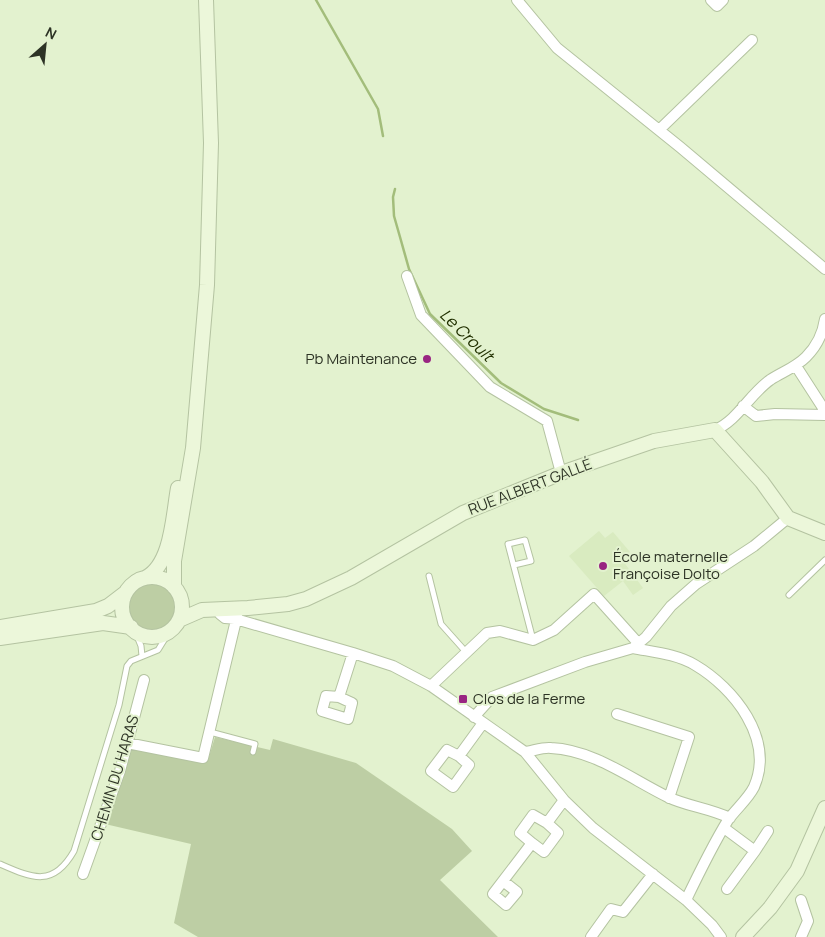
<svg xmlns="http://www.w3.org/2000/svg" width="825" height="937" font-family="Manrope,sans-serif">
	<style>
		.built { fill: #d9ebc0 }
		.green { fill: #bdcea4 }
		.lines { fill: none; stroke-linecap: round; stroke-linejoin: round }
		.stream { stroke: #a3bd7b; stroke-width: 2.5 }
		.lane-casing { stroke: #b4c3a1; stroke-width: 7 }
		.street-casing { stroke: #b4c3a1; stroke-width: 12 }
		.secondary-casing { stroke: #b4c3a1; stroke-width: 16 }
		.lane { stroke: #fff; stroke-width: 5 }
		.street { stroke: #fff; stroke-width: 10 }
		.secondary { stroke: #ecf7da; stroke-width: 14 }
		.poi-dot { fill: #992582; stroke: #e3f2cf; stroke-width: 2 }
		.labels { text-anchor: middle; stroke-width: 4; stroke-linejoin: round; paint-order: stroke }
		.poi-label { font-size: 15px; fill: #2d3325; stroke: #e3f2cf; text-anchor: start }
		.street-label { font-size: 15px; fill: #2d3325; stroke: #e3f2cf }
		.water-label { font-size: 16px; font-style: italic; fill: #213000; stroke: #e3f2cf }
	</style>
	<rect width="100%" height="100%" fill="#e3f2cf"/>
	<path class="built" d="M599 531 605 538 613 532 630 552 620 557 643 588 633 595 623 581 604 596 569 556Z"/>
	<path class="green" d="M127 606a25 25 0 1 1 50 0a25 25 0 1 1-50 0Z
		M215 737 270 750 273 739 356 763 452 829 472 851 440 880 498 937H198L174 923 191 844 105 824 131 746 208 760Z"/>
	<g class="lines">
		<path class="stream" d="M316 0 378 109 383 136
			M395 189 393 197 394 216 400 237 409 269 430 314 501 383 544 409 578 420"/>
		<defs>
			<path id="lane" d="M514 565 531 561 525 540 508 544 533 640
				M429 576 441 624 466 652
				M789 595 825 560
				M135 631 141 646 142 656
				M210 732 255 744 253 752
				M0 864C32 878 53 888 74 851L119 705 127 666 131 661 158 650 171 629"/>
			<path id="street" d="M517 0 557 48 680 147 825 269
				M711 0 717 6 723 0
				M659 130 752 40
				M407 276 421 315 490 387 547 421 561 473
				M796 366 825 411
				M743 406 756 416 775 414 825 415
				M715 430C738 420 749 395 770 380 782 372 795 368 806 357 816 347 823 333 825 319
				M219 610 220 614 225 618 238 619
				M239 620 353 653 393 666 431 686 525 752 564 800 593 828 686 900 712 925 721 937
				M633 648C653 652 677 654 695 665 734 688 775 739 754 787 748 799 736 809 728 820 712 846 699 873 686 900
				M431 686 487 633 500 631 533 640 554 630 594 594 638 643
				M339 697 352 703 348 719 322 711 326 696 339 697 353 653
				M617 714 689 737 669 798
				M474 717 492 697 585 662 633 648 646 637 671 606 696 584 754 546 788 518
				M127 743 203 758 237 616
				M525 752C533 751 543 747 551 748 594 750 631 779 668 797 686 806 709 808 730 818
				M459 756 469 765 453 787 431 771 447 750 459 756 483 723
				M724 828 755 851 768 831
				M532 843 544 852 558 833 547 823
				M83 874 120 771 144 680
				M503 881 517 892 506 905 493 894 532 843 520 833 533 815 547 823 564 800
				M727 889 755 851
				M801 900 808 921 801 937
				M591 937 611 909 623 912 653 874"/>
			<path id="secondary" d="M122 607a30 30 0 1 1 60 0a30 30 0 1 1-60 0Z
				M145 578C172 565 173 515 178 488
				M174 587V561L193 448 207 285 211 143 206 0
				M179 620 202 610 248 608 288 604 306 599 351 578 463 513 564 472 654 441 715 430 762 482 788 518 825 533
				M0 627 96 611 108 606 125 593
				M0 638 103 623 131 627
				M743 937 770 908 797 871 825 808"/>
		</defs>
		<use href="#lane" class="lane-casing"/>
		<use href="#street" class="street-casing"/>
		<use href="#secondary" class="secondary-casing"/>
		<use href="#lane" class="lane"/>
		<use href="#street" class="street"/>
		<use href="#secondary" class="secondary"/>
	</g>
	<g class="poi-dot">
		<circle cx="427" cy="359" r="5"/>
		<circle cx="603" cy="566" r="5"/>
		<rect x="458" y="694" width="10" height="10" rx="2.5"/>
	</g>
	<g class="labels">
		<g class="poi-label">
			<text x="417" y="364" text-anchor="end">Pb Maintenance</text>
			<text x="613" y="562">École maternelle<tspan x="613" dy="17">Françoise Dolto</tspan></text>
			<text x="473" y="704">Clos de la Ferme</text>
		</g>
		<g class="street-label">
			<text transform="translate(530 487) rotate(-21)" y="5">RUE ALBERT GALLÉ</text>
			<text transform="translate(115 778) rotate(-73)" y="5">CHEMIN DU HARAS</text>
		</g>
		<g class="water-label">
			<text transform="translate(467 335) rotate(44)" y="6">Le Croult</text>
		</g>
	</g>
	<g transform="translate(45 45) rotate(27)" stroke="#e3f2cf" stroke-width="4" paint-order="stroke">
	<path d="M0-4L9 19L0 12L-9 19Z" fill="#2d3325"/>
	<text y="-8" font-size="14" font-weight="bold" text-anchor="middle" fill="#2d3325">N</text>
	</g>
</svg>
